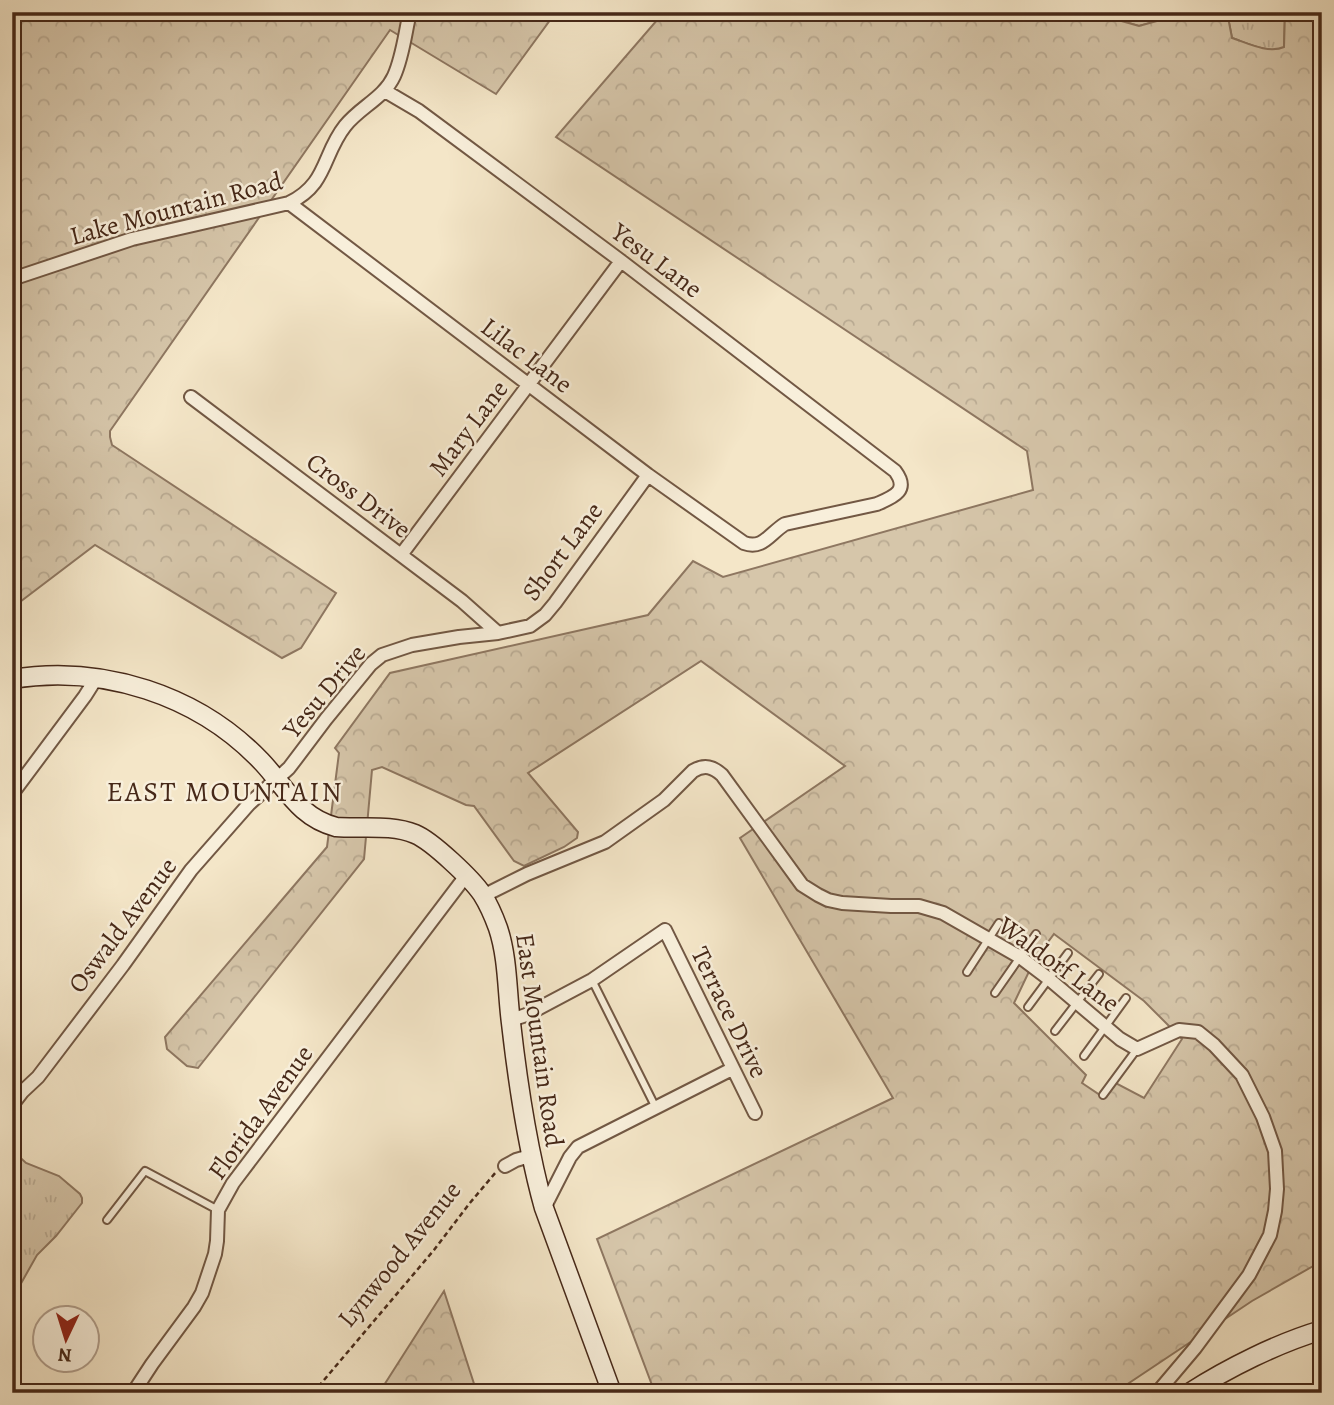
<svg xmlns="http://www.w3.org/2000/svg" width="1334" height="1405" font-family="Alegreya,serif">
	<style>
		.grass { fill: url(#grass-tufts); stroke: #8e7761; stroke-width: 2 }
		.forest { fill: url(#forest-crowns); stroke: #8e7761; stroke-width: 2; fill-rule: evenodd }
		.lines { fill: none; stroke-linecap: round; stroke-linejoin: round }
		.lane-casing { stroke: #725844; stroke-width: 10 }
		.street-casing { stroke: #725844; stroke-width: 16 }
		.secondary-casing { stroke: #462818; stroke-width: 21 }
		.path { stroke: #462818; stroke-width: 2.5; stroke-dasharray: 5 3.5; stroke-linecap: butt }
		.lane { stroke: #f8efdb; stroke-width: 6 }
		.street { stroke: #f8efdb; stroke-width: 12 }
		.secondary { stroke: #f8efdb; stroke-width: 18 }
		.labels { text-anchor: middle; stroke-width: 5; stroke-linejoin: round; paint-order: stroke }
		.street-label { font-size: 26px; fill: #462818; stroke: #f8efdb }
		.neighbourhood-label { font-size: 28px; letter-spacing: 2px; fill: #462818; stroke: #f8efdb }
	</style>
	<defs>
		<pattern id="grass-tufts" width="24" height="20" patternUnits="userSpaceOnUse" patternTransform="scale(1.75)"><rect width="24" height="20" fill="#d6c6aa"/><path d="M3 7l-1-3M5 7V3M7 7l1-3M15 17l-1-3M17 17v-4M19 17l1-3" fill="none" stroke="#b9aa92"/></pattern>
		<pattern id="forest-crowns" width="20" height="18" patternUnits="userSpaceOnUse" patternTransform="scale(1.75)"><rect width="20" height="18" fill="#d6c6aa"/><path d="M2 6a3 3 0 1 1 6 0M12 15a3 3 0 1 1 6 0" fill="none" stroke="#b9aa92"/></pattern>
	</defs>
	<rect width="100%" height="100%" fill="#f4e6c8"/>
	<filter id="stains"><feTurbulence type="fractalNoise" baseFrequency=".00286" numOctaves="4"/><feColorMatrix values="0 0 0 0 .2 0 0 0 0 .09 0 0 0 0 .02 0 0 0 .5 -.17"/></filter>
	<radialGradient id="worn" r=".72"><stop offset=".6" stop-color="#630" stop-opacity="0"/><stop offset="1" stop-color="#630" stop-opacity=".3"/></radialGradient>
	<path class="grass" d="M1107 12H1165L1161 20 1139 26 1118 20Z
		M1227 12H1285L1284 48C1269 54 1247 43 1232 38Z
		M12 1150 26 1163 59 1176 80 1194 82 1198V1203L56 1236 37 1255 19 1287 13 1290Z"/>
	<path class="forest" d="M12 12H556L496 94 390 30 110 431V437L112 445 336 593 301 648 282 658 95 545 12 608Z
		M664 12H1106L1118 20 1139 26 1161 20 1165 12H1227L1232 38C1247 43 1269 54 1284 47L1285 12H1322V1261L1252 1301 1114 1393H655L597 1239 893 1098 740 838 845 766 701 661 528 773 578 832 577 838 564 847 524 866 514 861 474 806 466 805 382 767 372 770 364 859 198 1068 187 1066 167 1049 165 1037 327 847 339 753 335 748 390 673 648 615 693 561 723 577 1033 490 1027 451 556 137ZM1054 934 1144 1001 1182 1039 1144 1098 1110 1080 1100 1095 1082 1083 1086 1075 1014 1003 1034 961Z
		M444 1291 477 1393H379Z"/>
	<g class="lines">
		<defs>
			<path id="lane" d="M967 972 999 923
				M592 980 656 1108
				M995 993 1036 934
				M1028 1007 1068 953
				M1055 1031 1099 974
				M1084 1056 1126 998
				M1103 1095 1137 1049
				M107 1220 145 1171 218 1210"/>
			<path id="street" d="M289 203 648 475 744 543C763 550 770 533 785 524L877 504C893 497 910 491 895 471L621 261 419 111 385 91
				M12 279 132 239 289 203C328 184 322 155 345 126 360 107 384 98 394 76 403 56 405 33 410 12
				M191 397 462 601 498 633
				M401 555 621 261
				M12 794 85 696 97 677
				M483 896 527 874 605 842 664 800 693 771C705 764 713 767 722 775L802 885 818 895 828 900 842 903 891 906H919L943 913 1020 957 1049 979 1120 1039 1137 1049 1179 1030 1198 1032 1214 1045 1242 1075 1263 1117 1275 1151 1277 1189 1275 1211 1270 1235 1249 1275 1195 1348 1157 1393
				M511 1020 526 1015 592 980 665 930 755 1113
				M12 1105 22 1092 38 1077 123 965 191 870 249 804 289 768 326 719 371 664 382 655 412 645 459 637 498 633 530 626 545 615 555 603 648 475
				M505 1166 516 1160 530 1156
				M544 1208 570 1157 578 1147 732 1069
				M133 1393 152 1364 194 1307 202 1293 215 1254 217 1241 218 1210 233 1183 465 877"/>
			<path id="secondary" d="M12 679C102 664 198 695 261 761 286 787 298 817 336 827 362 829 391 824 415 834 432 841 472 879 482 894 489 905 494 917 498 928 508 958 507 992 511 1023 518 1085 527 1147 544 1208L612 1393
				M1189 1393C1228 1368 1278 1343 1322 1330"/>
		</defs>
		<use href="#lane" class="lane-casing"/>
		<use href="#street" class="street-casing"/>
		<use href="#secondary" class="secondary-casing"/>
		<path class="path" d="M313 1393 434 1250 469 1204 496 1172"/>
		<use href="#lane" class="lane"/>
		<use href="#street" class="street"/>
		<use href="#secondary" class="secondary"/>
	</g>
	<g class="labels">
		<g class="street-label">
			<text transform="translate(176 208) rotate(-15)" y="9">Lake Mountain Road</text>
			<text transform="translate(657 260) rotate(37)" y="9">Yesu Lane</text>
			<text transform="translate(527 355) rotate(37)" y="9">Lilac Lane</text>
			<text transform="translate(468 428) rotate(-53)" y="9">Mary Lane</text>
			<text transform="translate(359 495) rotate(37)" y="9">Cross Drive</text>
			<text transform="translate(562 551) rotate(-53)" y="9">Short Lane</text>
			<text transform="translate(324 691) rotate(-50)" y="9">Yesu Drive</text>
			<text transform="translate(122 925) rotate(-53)" y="9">Oswald Avenue</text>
			<text transform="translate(1059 964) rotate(36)" y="9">Waldorf Lane</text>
			<text transform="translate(730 1012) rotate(64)" y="9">Terrace Drive</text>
			<text transform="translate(540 1040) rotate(82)" y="9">East Mountain Road</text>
			<text transform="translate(260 1112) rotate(-54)" y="9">Florida Avenue</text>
			<text transform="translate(399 1254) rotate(-51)" y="9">Lynwood Avenue</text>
		</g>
		<g class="neighbourhood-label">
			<text x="225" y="801">EAST MOUNTAIN</text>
		</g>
	</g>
	<rect width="1334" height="1405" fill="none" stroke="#f4e6c8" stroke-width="42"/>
	<rect x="14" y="14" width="1306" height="1377" fill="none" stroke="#462818" stroke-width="3.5"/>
	<rect x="21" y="21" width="1292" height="1363" fill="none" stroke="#462818" stroke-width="2"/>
	<g transform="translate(66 1339) rotate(184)"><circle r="33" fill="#f8efdb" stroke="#b19f8d" stroke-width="2"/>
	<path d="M0-5L12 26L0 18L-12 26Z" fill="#8f2418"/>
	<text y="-10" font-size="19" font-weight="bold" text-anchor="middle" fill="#462818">N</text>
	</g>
	<rect width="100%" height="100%" filter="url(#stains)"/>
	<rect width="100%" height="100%" fill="url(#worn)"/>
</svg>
